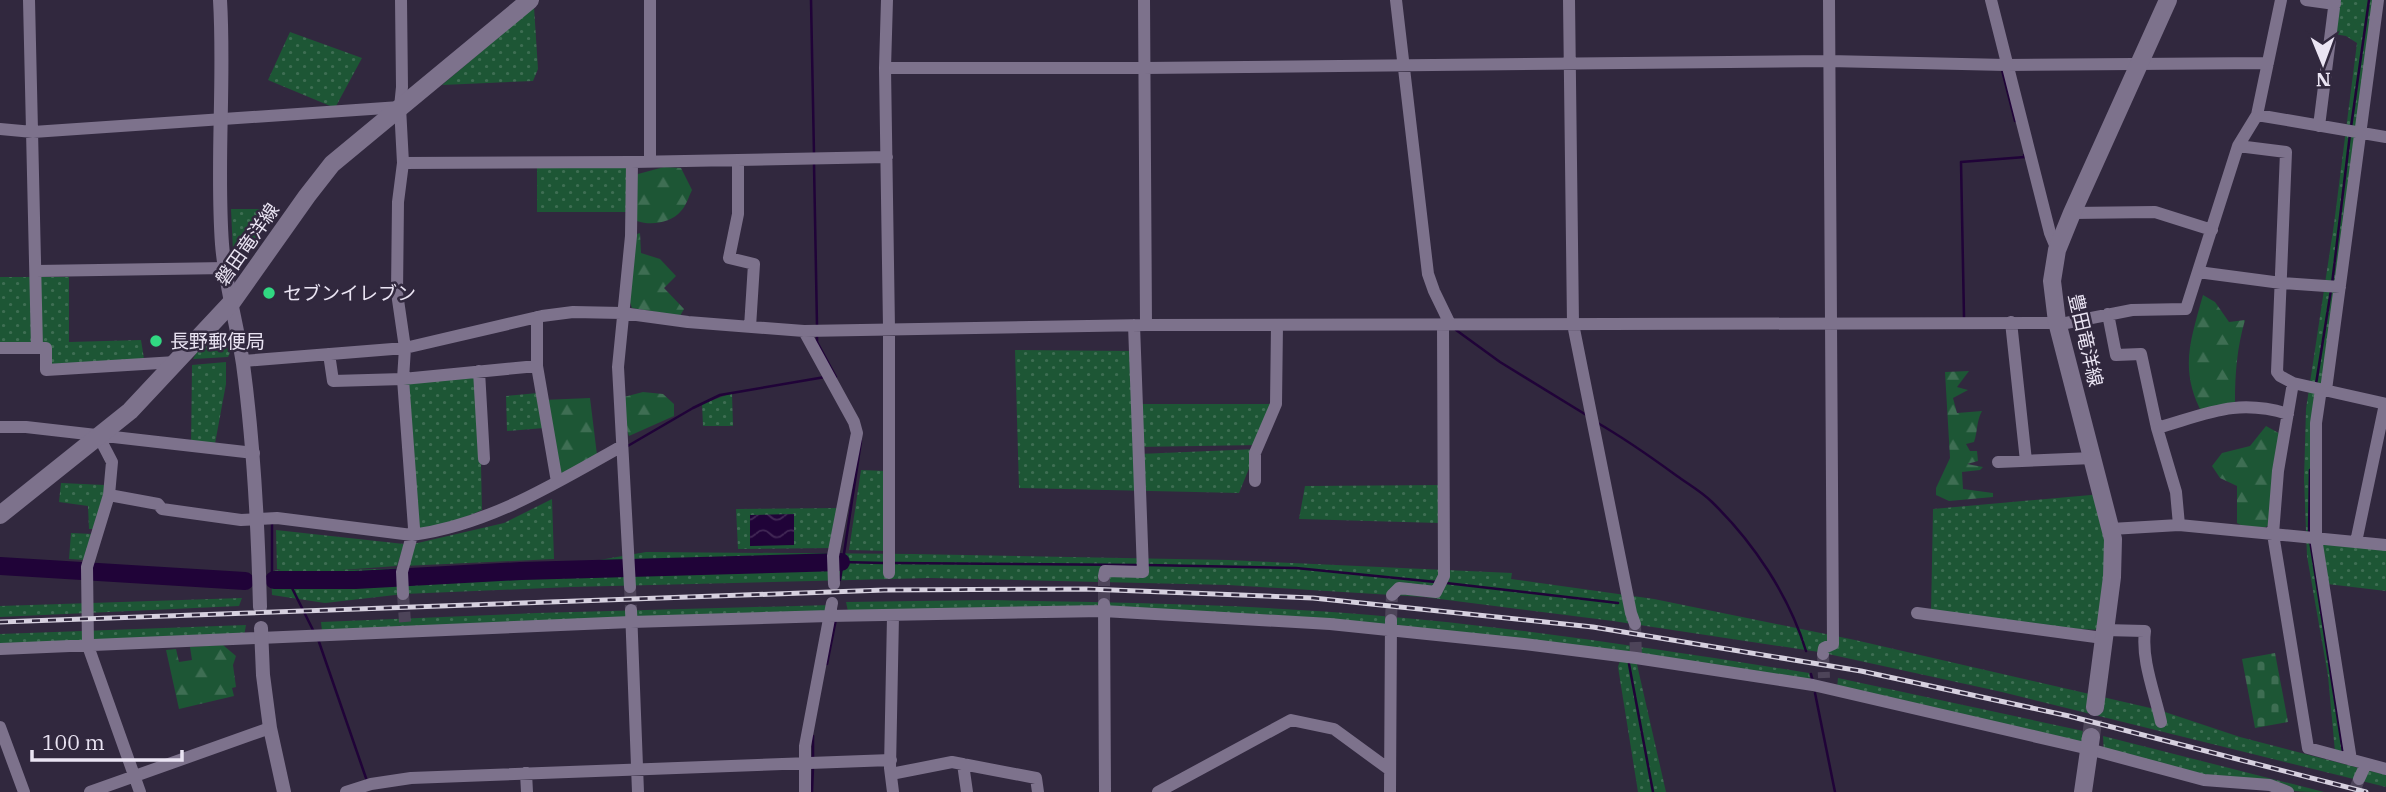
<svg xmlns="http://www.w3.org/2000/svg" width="2386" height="792" font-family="'IBM Plex Serif','Noto Sans JP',serif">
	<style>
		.grass { fill: url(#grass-dots) }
		.forest { fill: url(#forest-firs) }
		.cemetery { fill: url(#cemetery-stones) }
		.water { fill: url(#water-waves) }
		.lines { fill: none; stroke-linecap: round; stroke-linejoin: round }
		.stream { stroke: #200338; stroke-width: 2.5 }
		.river { stroke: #200338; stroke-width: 18 }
		.minor-tunnel { stroke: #4d4459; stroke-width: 12; stroke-dasharray: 12 6; stroke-linecap: butt }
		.secondary-tunnel { stroke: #4d4459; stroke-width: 18; stroke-dasharray: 18 9; stroke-linecap: butt }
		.minor { stroke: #7d728c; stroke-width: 12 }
		.tertiary { stroke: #7d728c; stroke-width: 14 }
		.secondary { stroke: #7d728c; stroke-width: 18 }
		.rail-casing { stroke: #d6d0df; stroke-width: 5 }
		.rail { stroke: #31283e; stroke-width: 2.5; stroke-dasharray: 8; stroke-linecap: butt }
		.poi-dot { fill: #31d882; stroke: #31283e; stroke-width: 2.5 }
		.labels { text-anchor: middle; stroke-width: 5; stroke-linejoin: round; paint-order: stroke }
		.street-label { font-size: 19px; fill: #eae4f3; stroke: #31283e }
		.poi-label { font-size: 19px; fill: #eae4f3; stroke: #31283e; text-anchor: start }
	</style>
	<defs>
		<pattern id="grass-dots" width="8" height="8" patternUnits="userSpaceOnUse" patternTransform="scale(1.75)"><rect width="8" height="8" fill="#1d5635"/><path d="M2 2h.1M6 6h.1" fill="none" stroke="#3e6e53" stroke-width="1.8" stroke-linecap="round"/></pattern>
		<pattern id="forest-firs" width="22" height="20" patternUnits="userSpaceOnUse" patternTransform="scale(1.75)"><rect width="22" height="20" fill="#1d5635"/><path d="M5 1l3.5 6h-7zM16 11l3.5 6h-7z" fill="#3e6e53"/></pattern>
		<pattern id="cemetery-stones" width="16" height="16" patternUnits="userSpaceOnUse" patternTransform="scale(1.75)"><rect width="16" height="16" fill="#1d5635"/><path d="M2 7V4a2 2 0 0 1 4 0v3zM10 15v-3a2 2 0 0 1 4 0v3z" fill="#3e6e53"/></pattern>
		<pattern id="water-waves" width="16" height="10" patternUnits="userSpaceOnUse" patternTransform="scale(1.75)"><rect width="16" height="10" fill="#200338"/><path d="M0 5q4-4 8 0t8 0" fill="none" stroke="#412855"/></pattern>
	</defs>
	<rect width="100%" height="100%" fill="#31283e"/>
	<path class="grass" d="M2336 0H2378L2320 394 2316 538 2386 548V591L2327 584 2348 755 2335 752 2328 676 2307 556 2304 479 2306 409 2334 224 2357 43 2346 36 2334 34Z
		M534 7 538 69 533 81 442 85Z
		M290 32 362 58 335 108 268 80Z
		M537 161 632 162 631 212H537Z
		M231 209H280L245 255 233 252Z
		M0 277H69V342L141 340 145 365 46 370V348H0Z
		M214 334H222L228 342 230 353 228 357 193 359 203 341Z
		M1015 350 1135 351 1137 404H1276L1259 445 1138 447 1139 454 1257 449 1239 493 1019 488Z
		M226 362V384L214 449 191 447 192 365Z
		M479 375 482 510 431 532 417 534 403 383Z
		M538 393 544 428 507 431 506 396Z
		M732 393 733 426H703L702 404Z
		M861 470 888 471 889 551 849 550Z
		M61 483 105 485V496L95 529H89L88 506 59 502Z
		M1439 485V523L1299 519 1305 486Z
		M2102 494 2113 539 2104 630 2019 627 1931 614 1933 509Z
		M552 499 554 559 404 566 409 545 504 523Z
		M843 508 834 548 738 549 736 509Z
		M276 530 404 544 397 566 341 570 576 564 646 552 913 554 1229 560 1512 573 1511 579 1654 599 1855 640 2159 710 2240 737 2386 775V787L2002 692 1819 652 1613 621 1424 597 1228 585 931 578 571 587 404 594 325 603 272 595 271 571 281 570 277 569Z
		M71 533 93 534 85 560 69 559Z
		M242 598 239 606 0 617V606Z
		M989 600C1117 603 1244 604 1371 615 1518 627 1663 650 1809 673L1811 683 1636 660 1666 792H1638L1618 667 1621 657 1544 646 1105 611 849 616 846 602Z
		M831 605 829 616 322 631 321 622 537 613Z
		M246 625 244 636 0 649V634Z
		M1838 678 2088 732 2085 748 1837 688Z
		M2103 736 2324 792C2248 792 2177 773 2104 753Z"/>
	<path class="forest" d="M664 167 681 168 692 190C689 196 686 206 681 211 671 223 651 226 637 221L632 180 638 174Z
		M640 233 641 253 660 259 676 276 664 288 684 309 680 316 632 308 625 288 631 236Z
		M2203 295 2215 302 2229 322 2245 320C2237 348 2235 373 2235 402L2203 415C2179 370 2190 342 2203 295Z
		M1969 371 1957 387 1968 390 1953 398 1957 413 1982 411C1976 422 1978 431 1974 442L1966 444 1970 451H1977L1978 461 1967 464 1983 467 1980 470 1962 472 1963 489 1993 493V497L1949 501 1936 495V488L1950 458 1945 372Z
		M643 392 663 394 674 404V416L629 436 620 412V398Z
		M590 398 597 455 557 478 543 400Z
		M2266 426 2284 436 2274 522 2256 533 2237 523V486L2220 478 2212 466 2222 453 2250 446Z
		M223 645 236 656 233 665 236 687 232 688 234 696 179 709 166 650 176 649 179 662 192 660 190 647Z"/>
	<path class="cemetery" d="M2275 653 2288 722 2255 728 2242 659Z"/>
	<path class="water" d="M794 514V545L750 546V515Z"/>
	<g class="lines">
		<path class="stream" d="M811 0 814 154
			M2002 70 2015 121
			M2351 127 2369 0
			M814 164 817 326
			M2332 284 2350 134
			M1964 317 1961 162 2025 157 2024 155
			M1456 330 1500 362 1588 416
			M817 336V342L836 377
			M2316 384 2331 290
			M1596 422C1624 438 1651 457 1677 476 1688 484 1702 492 1712 502 1753 542 1789 595 1806 651
			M626 447 693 408 720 395 825 377
			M272 523V577L288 580 313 630
			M2309 534 2310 470
			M2310 540 2343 752
			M841 562 884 563
			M894 563 1139 565
			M1146 565 1296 568 1436 582
			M840 580 861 441
			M1446 583 1618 603
			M318 639 367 781
			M827 664 836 619
			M1629 664 1653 792
			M1811 674 1813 682
			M1815 693 1835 792
			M813 757V736
			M812 792 813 767"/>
		<path class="river" d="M0 566 245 581
			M274 580H355L521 571 841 562"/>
		<path class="minor-tunnel" d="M630 587 631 610
			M403 594 405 622
			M1104 604V576
			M1391 620 1392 595
			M1635 624 1636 658
			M1823 654 1824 678
			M2354 792 2359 779"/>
		<path class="secondary-tunnel" d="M2091 737 2095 707"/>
		<path class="minor" d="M29 0 37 348
			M401 0 402 87 400 107 403 163 398 202 397 293 405 348 403 379 414 528 402 572 403 594
			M650 0V161
			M887 0 885 68 889 328V573
			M1144 0 1146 325
			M1396 0 1428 274 1434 291 1450 324
			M1569 0 1573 324 1631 613 1635 624
			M1991 0 2050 233 2057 250
			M2306 0 2335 4
			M885 68H1145L1829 61 2006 65 2268 63
			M2257 115 2386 137
			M2319 126 2335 0
			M0 129 33 132 400 107
			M2238 146 2286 152 2277 372 2280 376 2293 383 2386 404
			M738 160V214L729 258 754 264 750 327
			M403 163 632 162 887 157
			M2072 213 2155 212 2212 230
			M36 271 226 268
			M2198 272 2281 283 2340 287
			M2108 314 2116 355 2141 354 2157 428 2176 492 2179 525
			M537 317V366L557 482
			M2011 322 2026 461
			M804 331 854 422 857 433 833 556 834 584
			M0 348H46V370L176 362
			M329 354 333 381 403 379 537 366
			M243 361 405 348 542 316 573 312 622 313 688 322 804 331 1146 325 2066 323 2132 310 2186 309 2238 146 2257 115 2281 0
			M479 371 484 459
			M2293 383 2278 471 2273 534 2308 748 2386 769
			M2321 389 2316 423V538L2351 760
			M2326 390 2378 0
			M0 427H26L254 453
			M2157 428C2207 414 2236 398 2288 414
			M99 437 112 462 109 495 87 567 88 646 140 792
			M1998 462 2093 458
			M1255 481V453L1276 404 1277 325
			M109 495 158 504 162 509 241 520 277 518 412 535C489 525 556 483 622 446
			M2111 529 2179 525 2386 545
			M2356 542 2385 404
			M1104 576 1105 571 1143 572 1134 325
			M630 587 618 367 631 236 632 162
			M1392 595 1399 588 1436 592 1444 576 1443 324
			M1104 604 1105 792
			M631 610 638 792
			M1917 613 2103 638
			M893 616 890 768 893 792
			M2104 630 2145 631C2141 660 2155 694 2161 722
			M0 649 631 622 829 616 1103 611 1330 624 1524 644 1636 658 1813 685 2085 748 2204 780 2270 785 2288 792
			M1823 654 1824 648 1833 644 1829 0
			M0 727 24 792
			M963 764 967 792
			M526 773 527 792
			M891 774 952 762 1036 778 1038 792
			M2359 779 2366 764
			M90 792 270 728
			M346 792 371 784 411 778 891 760
			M805 792V746L832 603
			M1158 792 1291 720 1334 729 1390 770
			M1390 792 1391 620"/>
		<path class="tertiary" d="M220 0C225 81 216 163 222 244 225 284 237 324 243 364 254 445 258 526 260 607
			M261 628 263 675 270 728 284 792"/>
		<path class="secondary" d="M0 515 130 411 232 302 307 196 332 164 530 0
			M2095 707 2112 577 2113 539 2057 322 2052 281 2057 250 2072 213 2168 0
			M2083 792 2091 737"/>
		<defs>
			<path id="rail" d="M0 622 884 590 1087 589 1313 598 1593 627 1861 671 2069 716 2366 792"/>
		</defs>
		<use href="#rail" class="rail-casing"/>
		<use href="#rail" class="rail"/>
	</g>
	<g class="poi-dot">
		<circle cx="269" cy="293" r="7"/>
		<circle cx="156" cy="341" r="7"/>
	</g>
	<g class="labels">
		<g class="street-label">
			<text transform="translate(247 244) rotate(-55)" y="7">磐田竜洋線</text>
			<text transform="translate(2086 340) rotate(77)" y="7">豊田竜洋線</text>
		</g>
		<g class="poi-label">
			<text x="283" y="300">セブンイレブン</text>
			<text x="170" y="348">長野郵便局</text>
		</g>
	</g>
	<g transform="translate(2323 63) rotate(179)" stroke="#31283e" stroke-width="5" paint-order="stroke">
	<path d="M0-5L12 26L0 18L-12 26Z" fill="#eae4f3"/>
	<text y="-10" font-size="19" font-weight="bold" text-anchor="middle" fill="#eae4f3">N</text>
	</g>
	<path d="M32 750v10h150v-10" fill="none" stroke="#eae4f3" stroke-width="3.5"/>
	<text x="42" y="750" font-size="21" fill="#eae4f3" stroke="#31283e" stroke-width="5" paint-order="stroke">100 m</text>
</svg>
